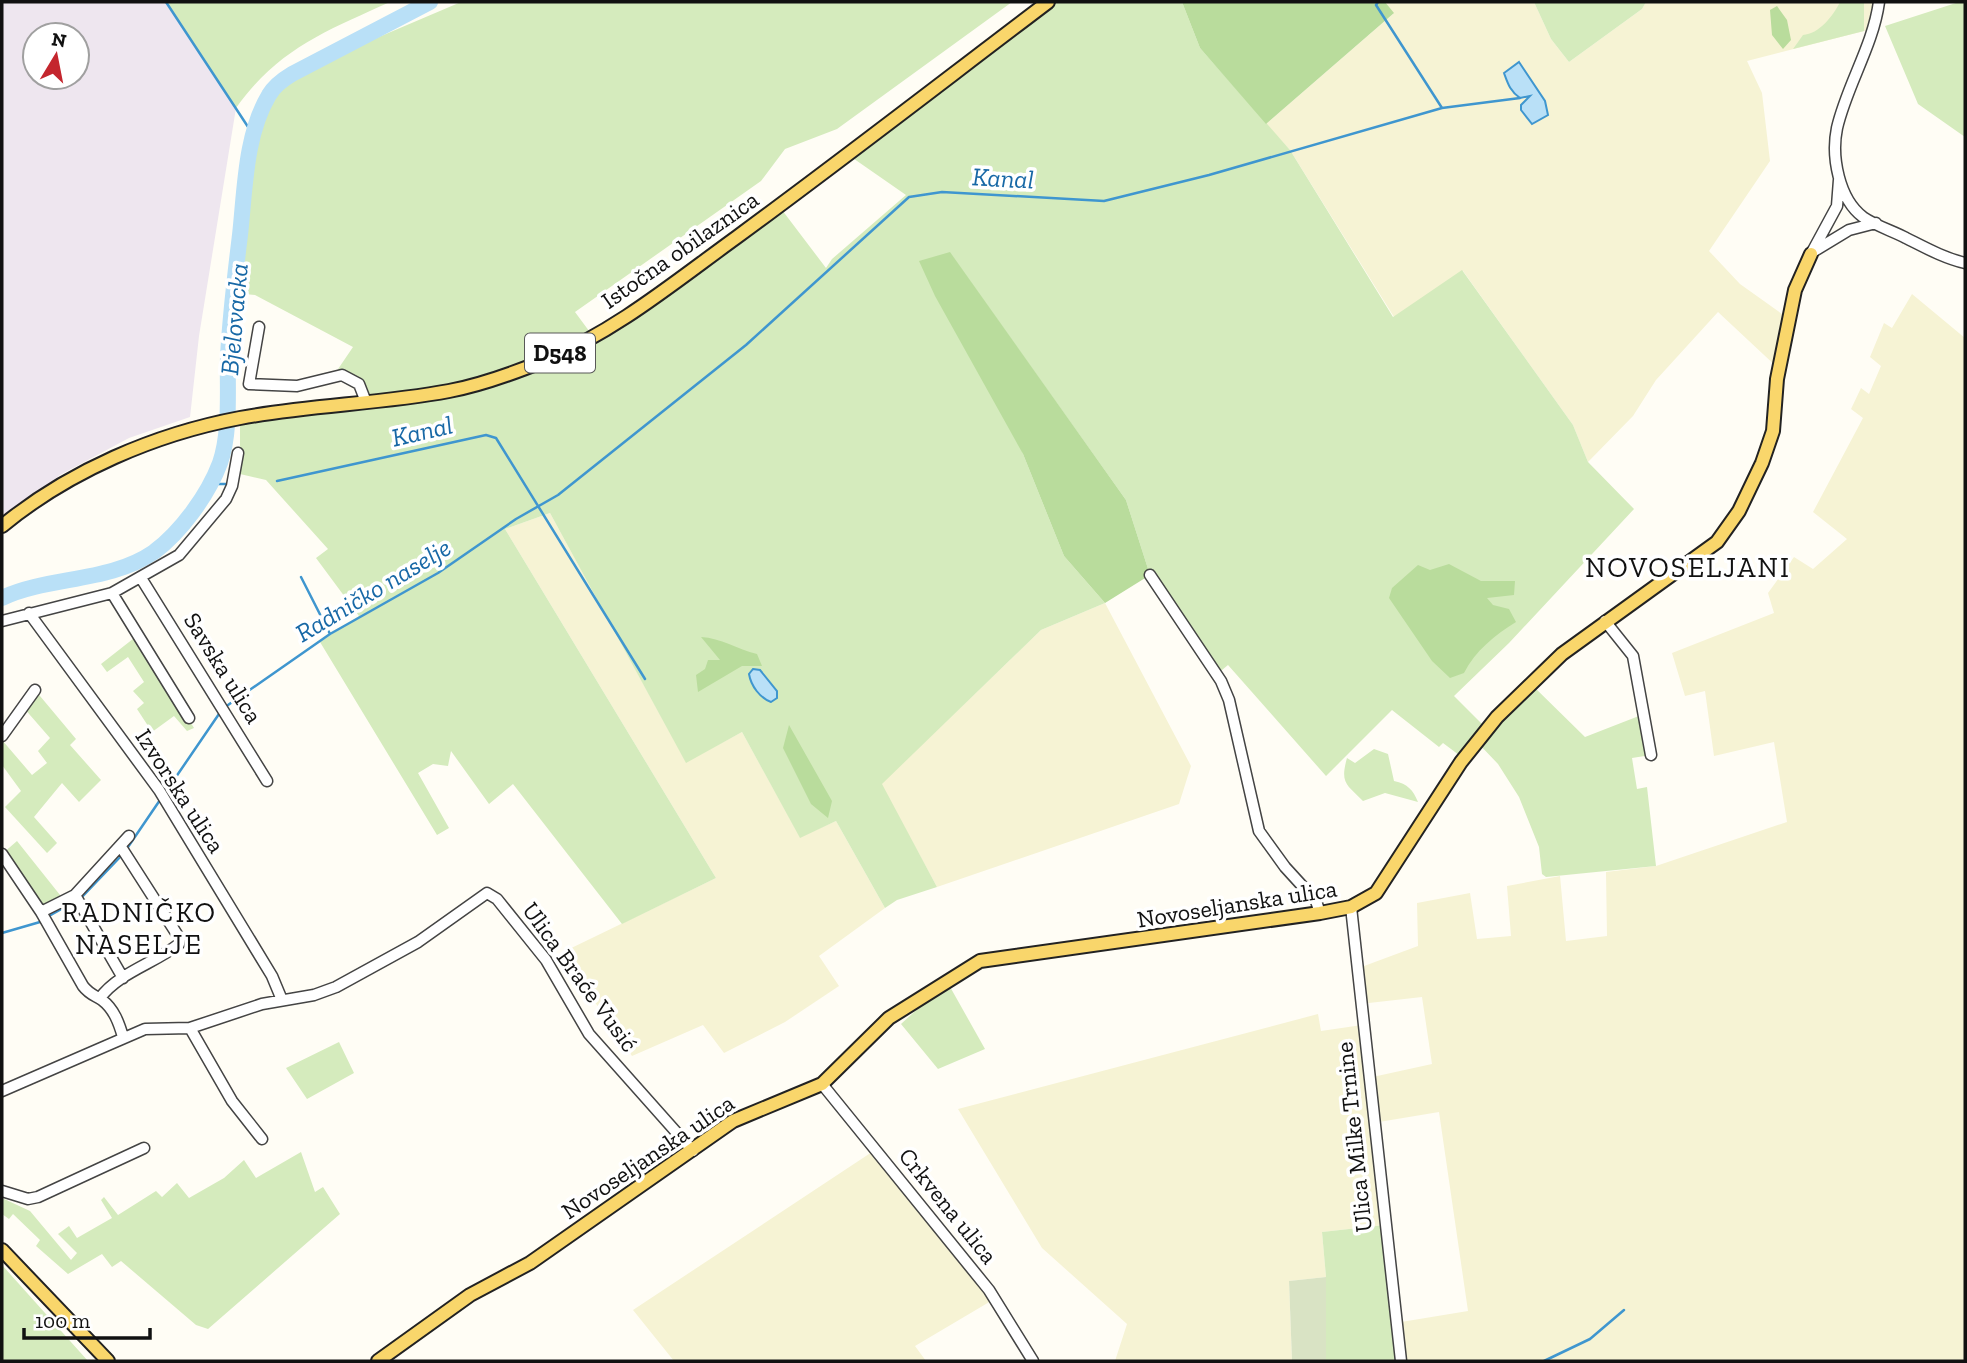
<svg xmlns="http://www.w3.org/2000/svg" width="1967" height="1363" font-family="'Zilla Slab',serif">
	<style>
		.industrial { fill: #eee6ef; fill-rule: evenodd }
		.farmland { fill: #f6f3d4 }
		.green { fill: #d5ebbd }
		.forest { fill: #b9dc9c }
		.cemetery { fill: #d9e3c4 }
		.water { fill: #b9e0f7; stroke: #3f96cf; stroke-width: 2 }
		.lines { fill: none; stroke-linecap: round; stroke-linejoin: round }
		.stream { stroke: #3f96cf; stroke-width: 2.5 }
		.river { stroke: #b9e0f7; stroke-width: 16 }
		.minor-casing { stroke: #444; stroke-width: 13 }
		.major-casing { stroke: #222; stroke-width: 16 }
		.minor { stroke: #fff; stroke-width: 10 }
		.major { stroke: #f9d66b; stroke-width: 12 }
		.labels { text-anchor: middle; stroke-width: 7; stroke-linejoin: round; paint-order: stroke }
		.shield { fill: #fff; stroke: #585858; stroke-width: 2 }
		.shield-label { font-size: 23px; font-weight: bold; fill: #111 }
		.street-label { font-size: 24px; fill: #111; stroke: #fff }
		.water-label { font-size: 26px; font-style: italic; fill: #1768a6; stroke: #fff }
		.quarter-label { font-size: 28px; letter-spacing: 2px; fill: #111; stroke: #fff }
	</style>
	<rect width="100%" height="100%" fill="#fffdf5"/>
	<path class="industrial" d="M2 2H166L236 108 199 336 190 417 129 438 60 475 2 522ZM35 35H77V77H35Z"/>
	<path class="farmland" d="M1385 2H1534L1551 39 1569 62 1642 9 1646 2H1879L1872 29 1747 61 1762 93 1770 161 1709 251 1740 284 1789 319 1779 369 1718 312 1656 380 1633 416 1588 462 1573 425 1463 271 1394 317 1290 150 1266 124 1393 14Z
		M1912 294 1965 338V1361H1401L1395 1323 1468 1311 1439 1112 1373 1123 1385 1225 1322 1232 1326 1277 1289 1281 1292 1361H1115L1127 1324 1042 1248 958 1109 1318 1014 1321 1031 1362 1025 1368 1078 1432 1064 1422 997 1360 1004 1356 969 1418 946 1417 903 1470 893 1477 939 1511 936 1507 886 1560 876 1566 941 1607 936 1606 872 1656 866 1787 822 1774 742 1714 756 1705 691 1685 696 1672 653 1774 613 1768 593 1794 557 1813 569 1847 539 1813 512 1863 418 1851 409 1861 388 1869 394 1881 366 1870 357 1884 323 1892 328Z
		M550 513 686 762 742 732 800 837 836 821 885 908 819 956 839 986 785 1022 724 1053 703 1025 632 1056 561 953 716 878 505 529Z
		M1105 603 1191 766 1179 804 937 887 881 784 1041 630Z
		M872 1152 991 1301 915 1346 926 1361H674L633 1310Z"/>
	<path class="green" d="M166 2H390C326 31 278 49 236 108Z
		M461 2H1012L837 129 785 149 761 181 575 312 592 335 779 206 826 268 832 259 906 195 847 154 1048 2H1182L1200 48 1290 150 1393 317 1462 270 1573 425 1588 462 1634 509 1509 643 1454 696 1484 726 1459 755 1443 743 1439 747 1392 710 1326 776 1228 665 1216 675 1150 575 1126 500 950 253 1023 454 1064 556 1105 603 1041 630 882 784 937 887 897 900 885 908 836 821 800 838 742 732 686 763 550 513 505 529 716 878 622 924 513 784 489 804 451 751 448 766 433 764 418 773 449 828 437 835 320 642 359 616 316 558 328 549 266 480 240 474V418L369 402 364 384 334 375 353 347 255 295 234 293C240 235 241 107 292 74Z
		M1534 2H1646L1642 9 1569 62 1551 39Z
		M1840 2H1864V31L1793 49 1803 35C1819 34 1833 16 1840 2Z
		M1959 2H1965V137L1918 104 1885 26Z
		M138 635 194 728 187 731 174 716 152 732 137 709 144 703 133 691 144 682 128 657 107 672 101 664Z
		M1531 684 1585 737 1644 714 1651 755 1632 758 1637 789 1647 787 1656 866 1546 877 1542 874 1539 847 1519 797 1498 764 1477 742Z
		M35 690 76 739 70 745 101 780 79 802 62 783 34 817 57 843 47 853 5 807 21 791 2 765V740L32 775 47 763 38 751 50 738 23 707Z
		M1374 749 1388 754 1394 781C1408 784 1413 790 1418 802L1385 793 1363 801C1346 784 1340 783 1347 758L1355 763Z
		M17 841 64 900 41 912 2 854Z
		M949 985 985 1049 938 1069 901 1024 936 992Z
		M339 1042 354 1073 307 1099 286 1068Z
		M301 1152 315 1192 323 1187 340 1214 208 1329 196 1325 121 1261 112 1267 102 1254 68 1274 36 1246 40 1240 13 1214 9 1219 2 1214V1198L30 1211 71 1260 77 1253 58 1234 69 1226 77 1238 112 1218 101 1200 104 1197 118 1215 156 1191 162 1197 177 1183 189 1198 224 1178 244 1160 256 1178Z
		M1385 1225 1401 1361H1326V1277L1322 1232Z
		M2 1265 88 1361H2Z"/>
	<path class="forest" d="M1182 2H1385L1394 13 1266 124 1200 48Z
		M1777 6 1787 20 1791 40 1783 49 1772 35 1770 10Z
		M950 252 1126 500 1150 575 1105 603 1064 556 1023 454 935 296 919 261Z
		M1449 564 1481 581H1515L1514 595 1487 598 1493 605 1509 609 1516 622C1495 635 1475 651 1464 673L1450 678 1432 661 1389 598 1392 588 1418 565 1430 570Z
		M701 637C721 638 737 649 757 654L762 666H742L698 692 696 675 705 669 708 660H720Z
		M789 725 832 801 828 818 811 804 783 748Z"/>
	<path class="cemetery" d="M1326 1277V1361H1292L1289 1281Z"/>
	<path class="water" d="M1519 62 1545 101 1548 115 1532 124 1521 110V105L1530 96 1520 98C1510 91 1508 84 1504 73Z
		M753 669 760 670 777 691V698L771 702C760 698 751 686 749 674Z"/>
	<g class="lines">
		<path class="stream" d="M166 2 254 136
			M1442 108 1520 98
			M277 481 486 435 496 438 645 679
			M209 484H226
			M301 577 330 634
			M228 705 330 634 438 573 516 519 558 495 746 345 909 197 942 192 1104 201 1209 175 1442 108 1376 5 1378 2
			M165 793 221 711
			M128 847 160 800
			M82 897 123 854
			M49 916 74 902
			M2 933 40 922
			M1544 1361 1590 1339 1624 1310"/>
		<path class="river" d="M2 598C49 576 109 583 154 552 181 532 208 495 220 463 231 431 227 390 228 357 230 316 235 276 240 235 245 190 245 135 269 95 274 86 282 80 292 74L430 2"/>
		<defs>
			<path id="minor" d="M1879 2C1873 46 1847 85 1837 128 1831 157 1839 199 1863 217 1876 226 1893 231 1906 238 1926 248 1944 258 1965 263
				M1811 253 1849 230 1876 223
				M1811 254 1837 206 1839 180
				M259 327 249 384 297 386 342 375 359 384 366 402
				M1150 575 1221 681 1229 700 1259 831 1285 867 1316 901 1320 913
				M141 578 267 781
				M112 593 189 718
				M29 613 159 790 272 976 282 1000
				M2 621 112 593 179 555 226 499 232 486 238 453
				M1605 621 1633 656 1651 755
				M2 736 35 690
				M2 854 41 912 83 986C89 994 94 995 102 1000 114 1009 119 1023 123 1037
				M75 895 123 978
				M1351 907 1401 1361
				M41 912 75 895 129 836
				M100 998C118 973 155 963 179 944L180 939 121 847
				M190 1028 232 1101 262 1139
				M822 1084 989 1290 1033 1361
				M2 1091 145 1029 190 1028 262 1004 314 995 336 987 418 942 487 893 497 899 546 960 589 1034 693 1151
				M2 1191 28 1199 38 1197 144 1148"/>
			<path id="major" d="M2 526C69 471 155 434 240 418 309 405 380 404 449 391 482 385 514 373 546 360 616 331 676 281 737 237 842 160 945 80 1048 2
				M2 1250 108 1361
				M378 1361 470 1295 530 1263 733 1121 822 1084 889 1018 980 961 1320 913 1351 907 1376 893 1461 762 1497 717 1562 654 1717 542 1739 511 1762 463 1773 431 1777 379 1795 290 1811 254"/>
		</defs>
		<use href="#minor" class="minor-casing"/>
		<use href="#major" class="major-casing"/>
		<use href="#minor" class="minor"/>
		<use href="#major" class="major"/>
	</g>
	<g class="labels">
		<rect class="shield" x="525" y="333.5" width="70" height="39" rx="5"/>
		<g class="shield-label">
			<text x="560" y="361">D548</text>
		</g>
		<g class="street-label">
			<text transform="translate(680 250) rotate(-35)" y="8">Istočna obilaznica</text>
			<text transform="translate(223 668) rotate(58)" y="8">Savska ulica</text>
			<text transform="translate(180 791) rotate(57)" y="8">Izvorska ulica</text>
			<text transform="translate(1237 904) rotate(-9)" y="8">Novoseljanska ulica</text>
			<text transform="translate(580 977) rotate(54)" y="8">Ulica Braće Vusić</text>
			<text transform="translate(1354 1137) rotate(-96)" y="8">Ulica Milke Trnine</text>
			<text transform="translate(648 1157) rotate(-34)" y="8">Novoseljanska ulica</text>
			<text transform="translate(948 1206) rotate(51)" y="8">Crkvena ulica</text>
		</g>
		<g class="water-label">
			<text transform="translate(1003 178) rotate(3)" y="9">Kanal</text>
			<text transform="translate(234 319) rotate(-85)" y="9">Bjelovacka</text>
			<text transform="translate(422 431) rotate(-13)" y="9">Kanal</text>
			<text transform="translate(373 590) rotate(-31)" y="9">Radničko naselje</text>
		</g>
		<g class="quarter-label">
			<text x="1688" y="577">NOVOSELJANI</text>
			<text x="139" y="922">RADNIČKO<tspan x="139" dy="32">NASELJE</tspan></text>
		</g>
	</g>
	<rect width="1967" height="1363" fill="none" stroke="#111111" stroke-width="7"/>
	<g transform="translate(56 56) rotate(10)"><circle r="33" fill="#ffffff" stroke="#a0a0a0" stroke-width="2"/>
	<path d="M0-5L12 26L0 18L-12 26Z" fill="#c4262e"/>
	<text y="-10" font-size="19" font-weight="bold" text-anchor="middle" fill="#111111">N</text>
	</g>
	<path d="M24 1328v10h126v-10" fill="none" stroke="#111111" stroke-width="3.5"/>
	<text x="35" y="1328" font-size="21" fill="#111111" stroke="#ffffff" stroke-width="5" paint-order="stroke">100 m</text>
</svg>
